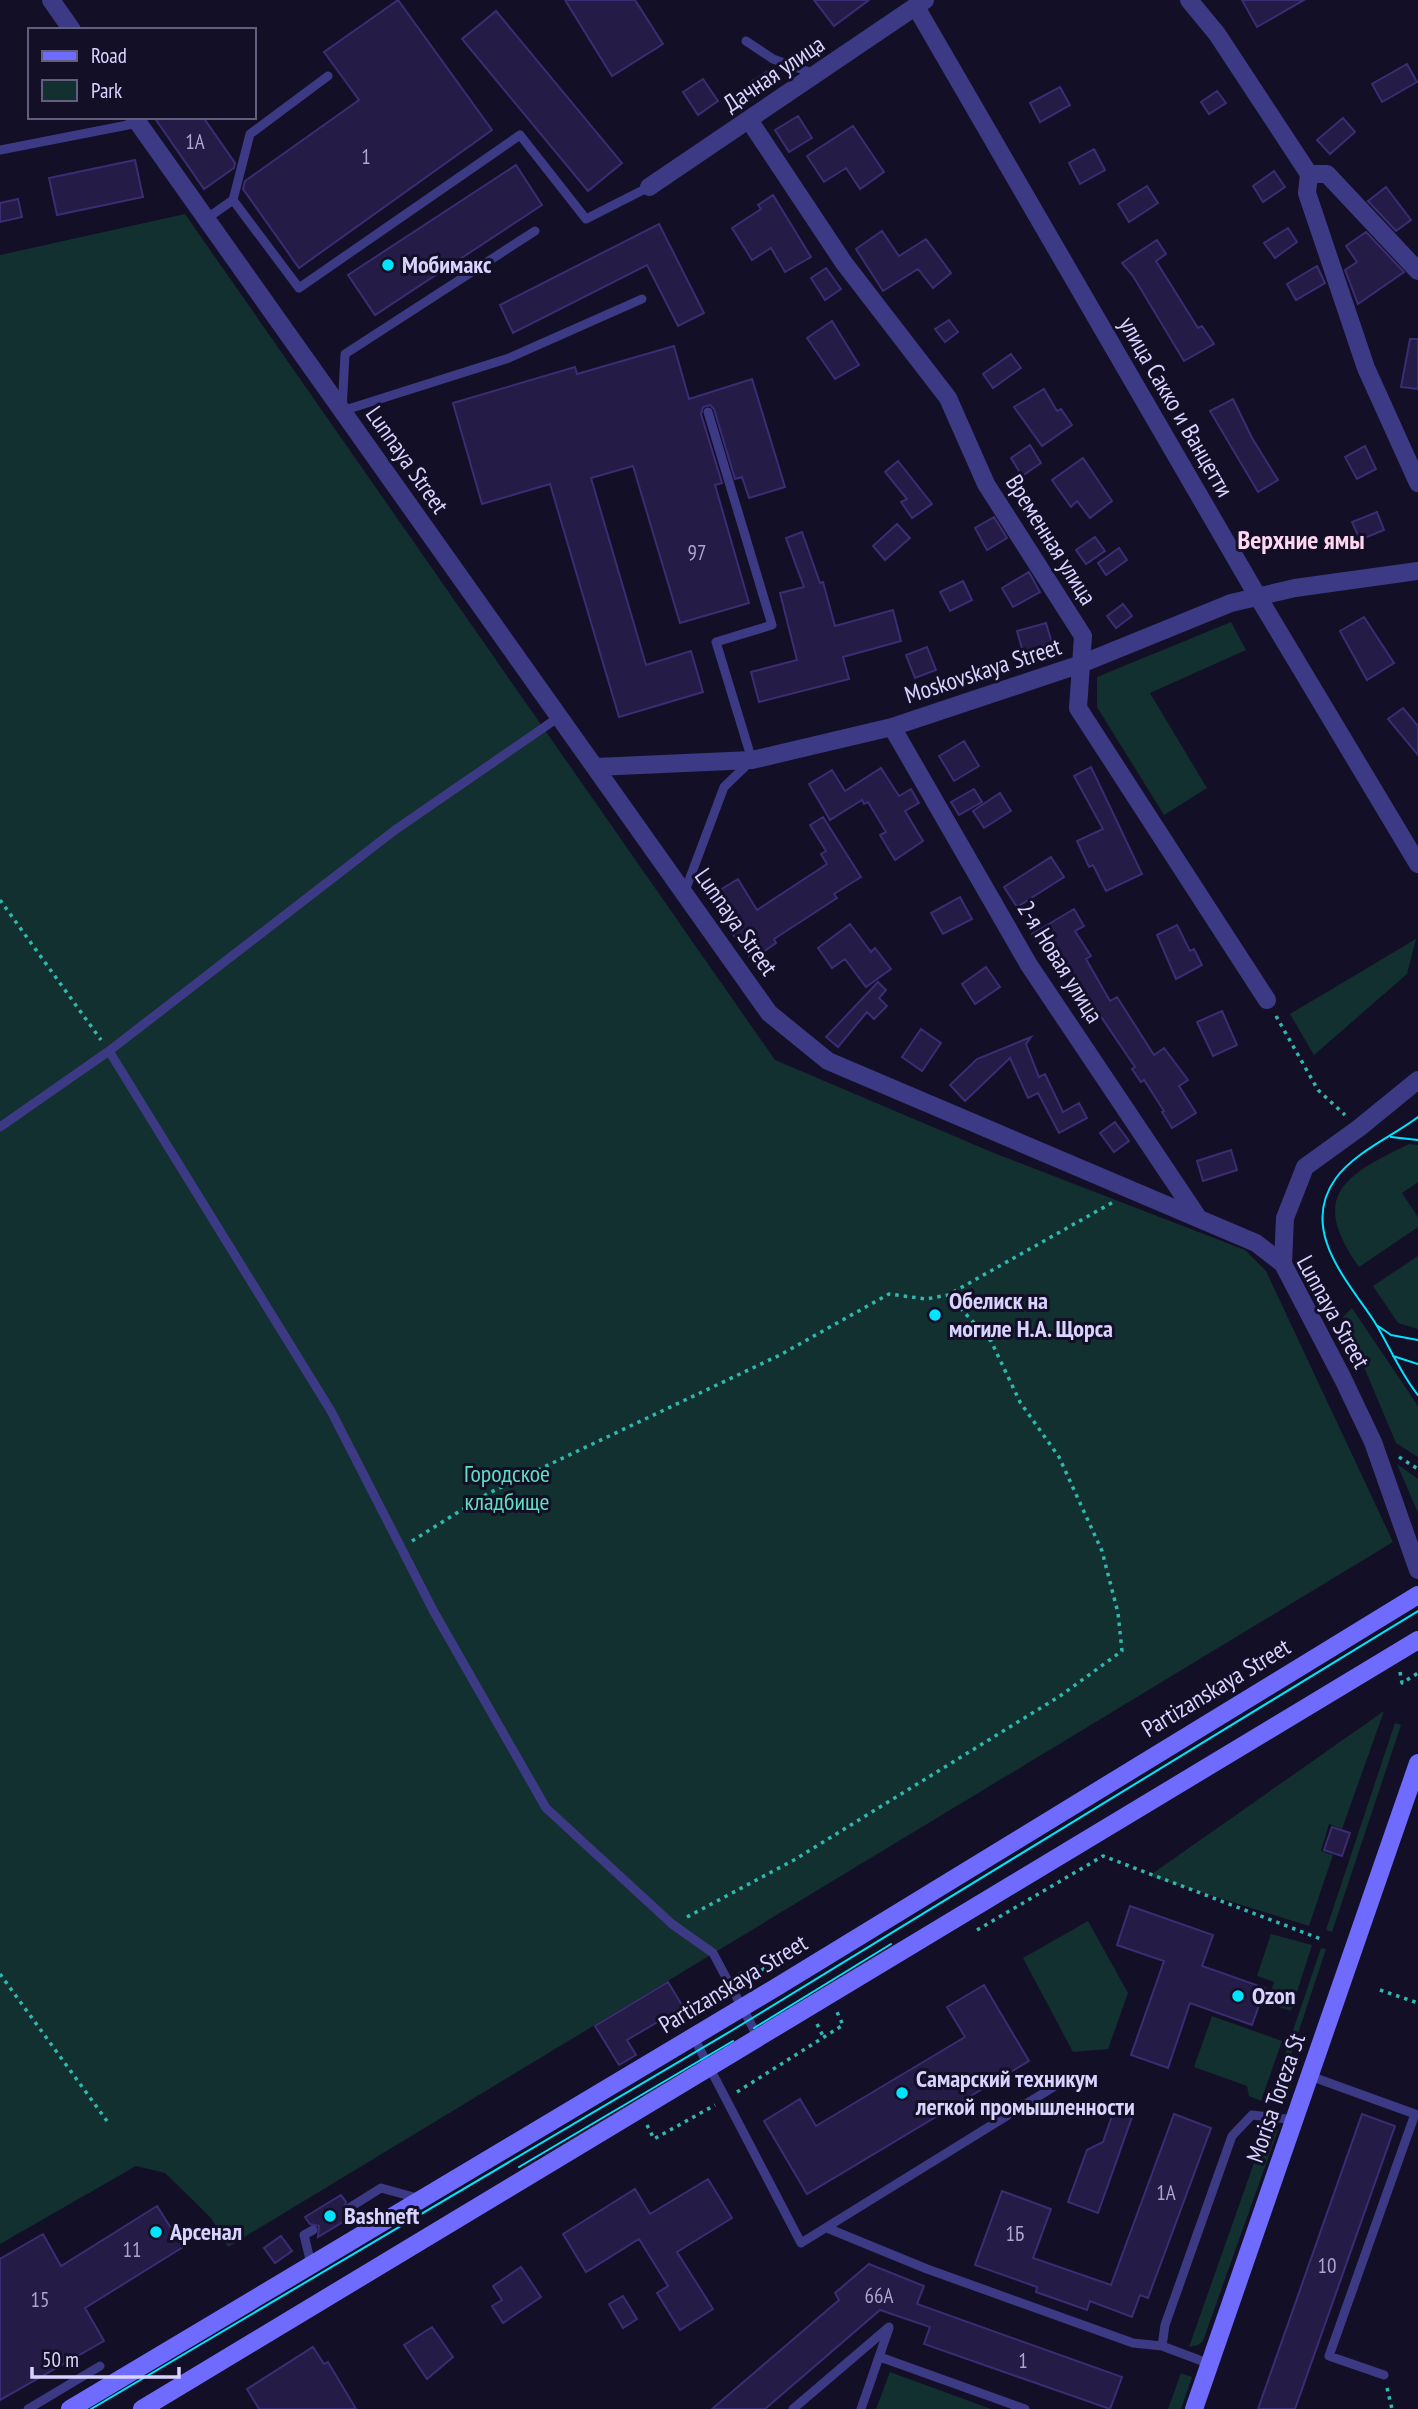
<svg xmlns="http://www.w3.org/2000/svg" width="1418" height="2409" font-family="'PT Sans Narrow',sans-serif">
	<style>
		.green { fill: #12302f }
		.building { fill: #241b47; stroke: #3b2d73; stroke-width: 2 }
		.lines { fill: none; stroke-linecap: round; stroke-linejoin: round }
		.path { stroke: #2fb8b0; stroke-width: 3.5; stroke-dasharray: 3.5 5; stroke-linecap: butt }
		.lane { stroke: #3d3a85; stroke-width: 9 }
		.street { stroke: #3d3a85; stroke-width: 18 }
		.secondary { stroke: #6f6bff; stroke-width: 18 }
		.tram { stroke: #00e5ff; stroke-width: 2 }
		.poi-dot { fill: #00e5ff; stroke: #130f26; stroke-width: 2.5 }
		.labels { text-anchor: middle; stroke-width: 6; stroke-linejoin: round; paint-order: stroke }
		.number-label { font-size: 21px; fill: #aca6d1 }
		.street-label { font-size: 24px; fill: #d9d4ff; stroke: #130f26 }
		.poi-label { font-size: 24px; font-weight: bold; fill: #d9d4ff; stroke: #130f26; text-anchor: start }
		.park-label { font-size: 24px; fill: #5fe0c0; stroke: #130f26 }
		.neighbourhood-label { font-size: 26px; font-weight: bold; fill: #ffd6f0; stroke: #130f26 }
	</style>
	<rect width="100%" height="100%" fill="#130f26"/>
	<path class="green" d="M185 214 775 1060 994 1153 1245 1250 1266 1271 1393 1542 228 2247 211 2218 165 2173 136 2166 0 2244V255Z
		M1231 622 1246 650 1150 693 1207 788 1164 815 1097 707V677Z
		M1416 939 1407 974 1314 1055 1290 1014Z
		M1409 1144 1418 1145V1182L1402 1193 1418 1217V1227L1359 1267C1309 1196 1343 1176 1409 1144Z
		M1418 1256V1329L1398 1323 1373 1286Z
		M1352 1308 1418 1406V1457L1396 1443 1343 1317Z
		M1397 1464 1418 1479V1513Z
		M1384 1711 1342 1829 1329 1824 1321 1851 1333 1855 1309 1926 1149 1876Z
		M1395 1723 1401 1725 1332 1932 1326 1930Z
		M1088 1921 1128 1993 1108 2049 1073 2052 1023 1958Z
		M1271 1934 1312 1945 1291 2011 1267 2003 1274 1982 1257 1976Z
		M1321 1948 1326 1949 1275 2103 1269 2101Z
		M1212 2016 1282 2041 1261 2101 1249 2096 1247 2086 1194 2067Z
		M1267 2126 1278 2130 1203 2341 1198 2345 1189 2347Z
		M890 2372 991 2409H876Z
		M1181 2373 1192 2377 1181 2409H1168Z"/>
	<path class="building" d="M398 0 492 130 299 268 243 189 245 181 359 100 324 52Z
		M565 0H635L663 44 612 76Z
		M814 0H869L834 26Z
		M1242 0H1304L1257 27Z
		M496 11 622 163 588 191 462 39Z
		M1407 64 1417 82 1382 102 1372 84Z
		M773 68 781 80 760 95 751 82Z
		M703 79 718 101 698 115 683 92Z
		M1060 87 1070 105 1040 122 1030 103Z
		M1217 91 1226 103 1209 114 1201 102Z
		M798 116 812 138 789 152 775 130Z
		M154 117H203L235 163 234 168 204 189Z
		M1343 118 1355 132 1330 154 1317 140Z
		M853 126 884 172 860 189 846 168 824 182 807 156Z
		M1094 149 1105 170 1080 184 1069 163Z
		M135 160 143 197 57 215 49 178Z
		M516 165 542 205 375 315 348 275Z
		M1274 171 1285 187 1263 202 1253 186Z
		M1147 186 1158 203 1129 222 1118 204Z
		M1386 187 1411 220 1396 231 1368 201Z
		M773 195 811 257 785 272 771 248 752 260 732 228 761 209 758 205Z
		M18 199 22 217 0 222V203Z
		M659 224 704 313 678 326 647 265 513 333 500 305Z
		M1288 228 1297 242 1275 258 1264 243Z
		M882 231 899 256 926 239 951 273 933 288 918 269 883 291 856 249Z
		M1366 232 1404 272 1358 304 1345 270 1357 262 1346 246Z
		M1157 240 1166 254 1156 261 1198 328 1202 326 1214 344 1184 361 1133 276 1122 263Z
		M1317 266 1325 283 1296 300 1287 284Z
		M826 268 841 289 825 300 811 278Z
		M949 320 958 332 945 342 935 329Z
		M832 321 859 365 835 379 807 338Z
		M1410 339H1418V389L1401 387Z
		M674 346 689 399 752 379 785 487 749 498 742 477 735 479 714 409 710 405 703 407 701 414 722 483 715 485 749 603 680 623 633 466 591 478 646 665 691 651 703 692 619 717 550 484 482 504 453 403 575 367 577 374Z
		M1011 354 1021 368 993 388 983 374Z
		M1044 389 1057 411 1061 409 1072 425 1042 446 1014 407Z
		M1233 399 1252 438 1278 480 1258 492 1210 411Z
		M1030 445 1041 463 1022 476 1011 458Z
		M1365 446 1376 469 1357 479 1345 457Z
		M1083 458 1112 501 1090 518 1077 501 1071 507 1052 480Z
		M898 461 932 504 912 518 901 502 907 499 885 472Z
		M1377 512 1384 530 1360 540 1352 522Z
		M994 517 1007 538 987 550 975 528Z
		M897 524 910 538 885 560 873 546Z
		M802 532 820 583 823 582 835 626 893 610 901 641 843 657 849 679 759 702 751 672 797 660 780 593 804 587 786 538Z
		M1095 537 1105 551 1086 564 1076 550Z
		M1119 548 1127 560 1106 575 1098 563Z
		M1029 572 1040 592 1013 607 1002 588Z
		M963 581 972 600 950 611 940 592Z
		M1123 604 1132 616 1116 628 1107 616Z
		M1364 617 1394 663 1367 680 1340 631Z
		M1046 623 1052 643 1023 652 1017 631Z
		M927 647 936 670 915 678 906 655Z
		M1403 708 1418 726V755L1388 719Z
		M964 741 979 766 954 781 939 756Z
		M1091 767 1142 874 1106 891 1093 865 1089 867 1077 841 1103 829 1074 776Z
		M881 768 899 796 911 789 919 803 905 811 923 841 895 860 880 835 886 832 868 802 864 804 862 800 830 820 809 784 832 770 845 791Z
		M974 789 982 802 959 815 951 802Z
		M1000 793 1011 811 984 828 973 811Z
		M823 817 861 877 834 894 837 898 774 939 776 943 752 960 732 933 737 930 715 893 738 879 757 910 827 864 821 854 826 851 810 825Z
		M1051 857 1064 877 1017 907 1004 887Z
		M960 897 972 919 943 934 931 913Z
		M1074 909 1084 926 1075 931 1091 956 1086 959 1110 1001 1117 997 1154 1055 1164 1048 1188 1080 1179 1086 1196 1113 1172 1128 1162 1112 1164 1111 1144 1080 1141 1082 1132 1069 1135 1067 1087 996 1084 998 1068 970 1059 976 1032 934Z
		M850 924 871 952 875 948 891 969 866 987 845 959 832 968 818 948Z
		M1177 925 1190 951 1194 949 1202 965 1176 979 1157 935Z
		M986 967 1000 987 975 1004 962 984Z
		M878 982 886 990 879 998 887 1006 874 1019 867 1012 838 1047 826 1037Z
		M1222 1011 1237 1045 1213 1056 1197 1022Z
		M921 1029 941 1043 922 1071 902 1057Z
		M1031 1037 1026 1044 1039 1077 1045 1074 1063 1112 1079 1103 1087 1118 1059 1133 1038 1093 1028 1098 1010 1058 965 1101 950 1085 977 1059Z
		M1115 1122 1129 1141 1114 1152 1100 1133Z
		M1231 1150 1237 1170 1203 1181 1197 1161Z
		M1332 1827 1350 1833 1342 1856 1324 1850Z
		M1130 1906 1213 1935 1202 1966 1265 1988 1252 2025 1190 2003 1168 2068 1131 2055 1164 1961 1117 1945Z
		M668 1982 683 2007 627 2040 636 2055 619 2065 595 2026Z
		M984 1985 1029 2061 807 2194 764 2121 800 2099 816 2126 965 2037 947 2007Z
		M1114 2110 1132 2117 1098 2213 1068 2202 1087 2150 1103 2142Z
		M1174 2114 1211 2128 1148 2298 1140 2295 1132 2317 1090 2301 1087 2310 1036 2292 1037 2287 975 2265 1002 2191 1051 2209 1033 2258 1111 2285Z
		M1362 2114 1395 2126 1295 2409H1258Z
		M708 2179 732 2218 677 2252 713 2309 680 2330 657 2293 668 2286 639 2239 586 2272 563 2234 635 2189 650 2214Z
		M341 2195 346 2202 343 2211 354 2215 318 2237 319 2226 310 2224 305 2217Z
		M157 2206 183 2247 85 2308 104 2341 0 2400V2259L43 2234 61 2266Z
		M281 2236 292 2251 275 2263 264 2248Z
		M869 2264 924 2286 917 2304 1122 2377 1110 2409 924 2344 930 2327 880 2310 765 2409H712L839 2300 835 2293Z
		M521 2267 541 2297 503 2323 492 2306 502 2300 493 2286Z
		M623 2296 637 2319 623 2328 609 2304Z
		M432 2327 453 2357 427 2379 404 2345Z
		M313 2347 324 2364 328 2362 356 2409H259L247 2389Z"/>
	<g class="lines">
		<path class="path" d="M0 900 101 1040
			M1276 1016 1318 1090 1345 1115
			M1399 1457 1418 1469
			M412 1541 487 1494 780 1355 889 1294 926 1299 948 1295 1115 1201
			M1400 1672 1402 1683 1418 1673
			M687 1917 794 1860 1060 1696 1122 1651 1118 1613 1102 1551 1059 1457 1020 1402 991 1341 948 1295
			M977 1930 1103 1856 1321 1939
			M0 1974 107 2121
			M739 1974 761 1966 765 1972
			M1380 1990 1418 2003
			M817 2024 824 2038
			M737 2092 843 2025 837 2012
			M647 2125 654 2139 715 2105
			M1387 2388 1392 2409"/>
		<path class="lane" d="M746 41 773 59 815 74
			M0 150 138 123
			M233 200 299 288 520 135 586 219 649 187
			M206 219 233 200 250 134 328 76
			M535 231 345 354 342 411 509 358 642 299
			M685 891 724 787 752 760 716 642 772 625 708 412
			M109 1051 331 1411 434 1612 546 1808 672 1924 713 1953 759 2039
			M0 1127 109 1051 395 830 559 717
			M693 2036 801 2243 1068 2078
			M1310 2076 1415 2114 1329 2356 1384 2375
			M349 2208 381 2188 421 2199
			M827 2228 927 2269 1133 2343 1162 2346
			M311 2264 304 2235 313 2230
			M880 2357 1025 2409
			M1210 2364 1162 2346 1165 2325 1232 2136 1252 2115 1295 2120
			M28 2409 100 2366
			M793 2409 889 2327
			M861 2409 889 2328"/>
		<path class="street" d="M51 0 72 30
			M1189 0 1217 34 1309 174 1307 193 1366 368 1418 483
			M916 7 1258 597 1418 864
			M134 117 769 1013 828 1061 1256 1243 1283 1264 1343 1379 1373 1442 1418 1570
			M749 120 844 263 948 398 986 484 1083 636 1078 708 1267 1000
			M1309 174H1327L1418 271
			M649 187 925 0
			M892 727 1029 965 1197 1216
			M596 767 752 760 892 727 1081 664 1231 603 1295 588 1418 571
			M1283 1264 1285 1218 1305 1167 1359 1128 1418 1080"/>
		<path class="secondary" d="M70 2409 775 1988 1418 1595
			M142 2409 1418 1640
			M1194 2409 1418 1763"/>
		<path class="tram" d="M1418 1117C1393 1136 1355 1152 1336 1178 1299 1229 1346 1279 1374 1321 1389 1345 1400 1373 1418 1395
			M1391 1137 1418 1140
			M1378 1326 1391 1335 1418 1340
			M1393 1356 1418 1364
			M754 2028 891 1944
			M519 2167 733 2041
			M91 2409 731 2031 1418 1611"/>
	</g>
	<g class="poi-dot">
		<circle cx="388" cy="265" r="7"/>
		<circle cx="935" cy="1315" r="7"/>
		<circle cx="1238" cy="1996" r="7"/>
		<circle cx="902" cy="2093" r="7"/>
		<circle cx="330" cy="2216" r="7"/>
		<circle cx="156" cy="2232" r="7"/>
	</g>
	<g class="labels">
		<g class="number-label">
			<text x="195" y="149">1А</text>
			<text x="366" y="164">1</text>
			<text x="697" y="560">97</text>
			<text x="1166" y="2200">1А</text>
			<text x="1015" y="2241">1Б</text>
			<text x="132" y="2257">11</text>
			<text x="1327" y="2273">10</text>
			<text x="879" y="2303">66А</text>
			<text x="40" y="2307">15</text>
			<text x="1023" y="2368">1</text>
		</g>
		<g class="street-label">
			<text transform="translate(774 74) rotate(-34)" y="8">Дачная улица</text>
			<text transform="translate(1176 407) rotate(60)" y="8">улица Сакко и Ванцетти</text>
			<text transform="translate(407 460) rotate(55)" y="8">Lunnaya Street</text>
			<text transform="translate(1051 540) rotate(58)" y="8">Временная улица</text>
			<text transform="translate(983 671) rotate(-18)" y="8">Moskovskaya Street</text>
			<text transform="translate(736 922) rotate(55)" y="8">Lunnaya Street</text>
			<text transform="translate(1060 962) rotate(58)" y="8">2-я Новая улица</text>
			<text transform="translate(1333 1312) rotate(61)" y="8">Lunnaya Street</text>
			<text transform="translate(1216 1688) rotate(-31)" y="8">Partizanskaya Street</text>
			<text transform="translate(733 1984) rotate(-31)" y="8">Partizanskaya Street</text>
			<text transform="translate(1276 2098) rotate(-71)" y="8">Morisa Toreza St</text>
		</g>
		<g class="poi-label">
			<text x="402" y="273">Мобимакс</text>
			<text x="949" y="1309">Обелиск на<tspan x="949" dy="28">могиле Н.А. Щорса</tspan></text>
			<text x="1252" y="2004">Ozon</text>
			<text x="916" y="2087">Самарский техникум<tspan x="916" dy="28">легкой промышленности</tspan></text>
			<text x="344" y="2224">Bashneft</text>
			<text x="170" y="2240">Арсенал</text>
		</g>
		<g class="park-label">
			<text x="507" y="1482">Городское<tspan x="507" dy="28">кладбище</tspan></text>
		</g>
		<g class="neighbourhood-label">
			<text x="1301" y="549">Верхние ямы</text>
		</g>
	</g>
	<rect x="28" y="28" width="228" height="91" fill="#130f26" stroke="#625e7d" stroke-width="2"/>
	<rect x="42" y="51" width="35" height="10" fill="#6f6bff" stroke="#625e7d" stroke-width="2"/>
	<text x="91" y="63" font-size="21" fill="#d9d4ff">Road</text>
	<rect x="42" y="80" width="35" height="21" fill="#12302f" stroke="#625e7d" stroke-width="2"/>
	<text x="91" y="98" font-size="21" fill="#d9d4ff">Park</text>
	<path d="M32 2367v10h147v-10" fill="none" stroke="#d9d4ff" stroke-width="3.5"/>
	<text x="42" y="2367" font-size="21" fill="#d9d4ff" stroke="#130f26" stroke-width="5" paint-order="stroke">50 m</text>
</svg>
